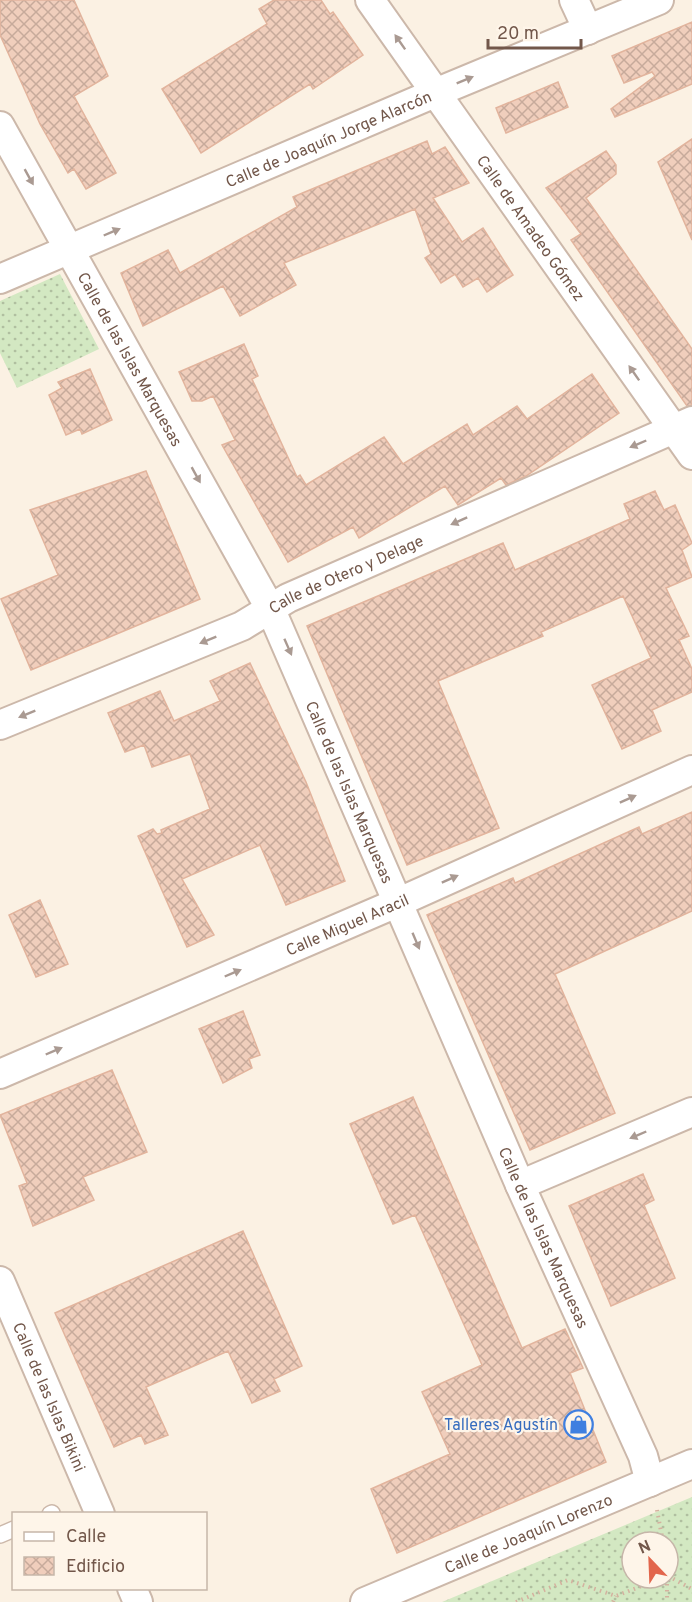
<svg xmlns="http://www.w3.org/2000/svg" width="692" height="1602" font-family="Overpass,sans-serif">
	<style>
		.grass { fill: url(#grass-dots); fill-rule: evenodd }
		.building { fill: url(#building-cross-hatch); stroke: #e2b49d; stroke-width: 1.5 }
		.lines { fill: none; stroke-linecap: round; stroke-linejoin: round }
		.service-casing { stroke: #ccb8aa; stroke-width: 18 }
		.minor-casing { stroke: #ccb8aa; stroke-width: 32 }
		.path { stroke: #d4b19f; stroke-width: 4; stroke-dasharray: 1.5 4.5; stroke-linecap: butt }
		.service { stroke: #fff; stroke-width: 15 }
		.minor { stroke: #fff; stroke-width: 28 }
		.oneway { fill: #aa9a92 }
		.labels { text-anchor: middle; stroke-width: 4.5; stroke-linejoin: round; paint-order: stroke }
		.street-label { font-size: 16px; fill: #72574a; stroke: #fef5e9 }
		.shop-label { font-size: 16px; fill: #366cbe; stroke: #fef5e9; text-anchor: end }
	</style>
	<defs>
		<pattern id="grass-dots" width="8" height="8" patternUnits="userSpaceOnUse" patternTransform="scale(1.5)"><rect width="8" height="8" fill="#d3e8c2"/><path d="M2 2h.1M6 6h.1" fill="none" stroke="#b0bfa0" stroke-width="1.8" stroke-linecap="round"/></pattern>
		<pattern id="building-cross-hatch" width="8" height="8" patternUnits="userSpaceOnUse" patternTransform="scale(1.5)"><rect width="8" height="8" fill="#f0cebc"/><path d="M0 0l8 8M0 8l8-8" fill="none" stroke="#c7aa9b"/></pattern>
	</defs>
	<rect width="100%" height="100%" fill="#fbf1e3"/>
	<path class="grass" d="M60 274 99 349 17 388 0 353V301Z
		M692 1497V1602H442ZM632 1542H668V1578H632Z"/>
	<path class="building" d="M0 0H74L108 76 74 96 116 173 86 189 74 169 68 173 40 124 0 35Z
		M274 0H321L330 14 333 12 363 55 313 89 310 84 201 153 162 89 267 24 259 9Z
		M692 22V84L615 117 611 109 655 76 652 72 624 83 612 56Z
		M558 82 568 107 506 133 496 108Z
		M692 139V240L658 162Z
		M427 141 432 154 445 147 469 183 433 198 462 242 483 228 513 275 487 292 478 278 463 287 455 274 441 283 425 258 431 254 415 209 284 263 296 285 240 316 223 286 143 326 121 273 168 250 180 273 297 207 293 197Z
		M606 151 616 165V174L586 198 692 349V405L687 406 571 240 581 234 546 188Z
		M244 344 258 376 252 379 297 477 300 475 306 485 384 437 403 464 467 424 473 435 517 406 527 419 592 374 619 413 526 476 506 485 501 478 458 505 445 486 359 538 353 527 288 562 222 445 235 440 213 396 202 401H192L179 372Z
		M90 369 112 420 82 434 80 429 66 435 49 395 62 388 58 382Z
		M146 471 200 599 31 670 1 599 58 575 30 510Z
		M655 491 664 510 675 505 692 543 682 550 692 577 666 588 689 636 679 640 692 669V692L652 710 661 731 622 749 592 685 651 658 623 596 541 632 543 636 438 681 499 828 407 865 307 626 503 543 515 570 630 519 624 504Z
		M250 663 306 782 345 881 286 905 260 845 182 879 214 935 187 947 138 836 153 829 157 834 162 833 161 830 210 809 190 754 152 767 144 745 125 752 108 713 160 691 174 721 220 701 210 681Z
		M692 812V911L555 974 615 1113 530 1150 427 915 513 878 515 883 639 827 642 834Z
		M40 900 68 964 36 977 9 915Z
		M243 1011 260 1055 249 1059 252 1068 223 1083 199 1029Z
		M112 1070 147 1152 83 1177 94 1200 33 1226 19 1186 27 1183 0 1115Z
		M413 1097 522 1348 565 1329 583 1368 570 1373 606 1462 397 1553 371 1489 450 1454 422 1392 482 1365 415 1215 393 1224 350 1124Z
		M643 1174 654 1200 644 1205 675 1278 611 1306 569 1206Z
		M243 1231 302 1366 274 1379 280 1391 252 1403 228 1351 146 1387 168 1435 145 1444 141 1435 114 1447 55 1313Z"/>
	<g class="lines">
		<defs>
			<path id="service" d="M50 1514 52 1513
				M0 1535 14 1529"/>
			<g id="minor">
				<path id="s1" d="M370 0 692 455"/>
				<path d="M574 0 588 30"/>
				<path id="s2" d="M0 126 271 610 520 1185 643 1456 650 1482"/>
				<path id="s3" d="M0 279 435 93 659 0"/>
				<path id="s4" d="M0 725 242 626 288 598 692 421"/>
				<path id="s5" d="M0 1074 399 902 692 770"/>
				<path d="M520 1185 692 1112"/>
				<path id="s6" d="M0 1281 100 1514"/>
				<path d="M132 1588 138 1602"/>
				<path id="s7" d="M365 1602 692 1464"/>
			</g>
		</defs>
		<use href="#service" class="service-casing"/>
		<use href="#minor" class="minor-casing"/>
		<path class="path" d="M657 1510 663 1542
			M668 1576 692 1589
			M667 1578V1602
			M516 1602 568 1580 616 1596 662 1578
			M613 1602 616 1596"/>
		<use href="#service" class="service"/>
		<use href="#minor" class="minor"/>
	</g>
	<defs><path id="oneway-solid" d="M-6-.8H1V-3.2L6.5 0L1 3.2V.8H-6Z" transform="scale(1.5)"/></defs>
	<g class="oneway">
		<use href="#oneway-solid" transform="translate(400 42) rotate(-125)"/>
		<use href="#oneway-solid" transform="translate(465 80) rotate(-22)"/>
		<use href="#oneway-solid" transform="translate(29 177) rotate(61)"/>
		<use href="#oneway-solid" transform="translate(112 232) rotate(-23)"/>
		<use href="#oneway-solid" transform="translate(634 373) rotate(-125)"/>
		<use href="#oneway-solid" transform="translate(638 444) rotate(157)"/>
		<use href="#oneway-solid" transform="translate(196 475) rotate(61)"/>
		<use href="#oneway-solid" transform="translate(459 521) rotate(156)"/>
		<use href="#oneway-solid" transform="translate(208 640) rotate(158)"/>
		<use href="#oneway-solid" transform="translate(288 647) rotate(66)"/>
		<use href="#oneway-solid" transform="translate(27 714) rotate(158)"/>
		<use href="#oneway-solid" transform="translate(628 799) rotate(-24)"/>
		<use href="#oneway-solid" transform="translate(450 879) rotate(-24)"/>
		<use href="#oneway-solid" transform="translate(416 941) rotate(67)"/>
		<use href="#oneway-solid" transform="translate(233 973) rotate(-23)"/>
		<use href="#oneway-solid" transform="translate(54 1051) rotate(-23)"/>
		<use href="#oneway-solid" transform="translate(638 1135) rotate(157)"/>
	</g>
	<defs>
		<symbol id="shop-ring" viewBox="-11 -11 22 22"><circle r="9.5" fill="#fef5e9" stroke="#3f7fe0" stroke-width="1.5"/><path d="M-5-2.5h2.3a2.7 3.5 0 0 1 5.4 0H5L5.5 6h-11ZM-1.5-2.5h3a1.5 2.3 0 0 0-3 0Z" fill="#3f7fe0"/></symbol>
	</defs>
	<g fill-rule="evenodd">
		<use href="#shop-ring" x="562" y="1408" width="33" height="33"/>
	</g>
	<g class="labels">
		<g class="street-label">
			<text dy="6" stroke="none"><textPath href="#s3" startOffset="357">Calle de Joaquín Jorge Alarcón</textPath></text>
			<text dy="6" stroke="none"><textPath href="#s1" startOffset="279">Calle de Amadeo Gómez</textPath></text>
			<text dy="6" stroke="none"><textPath href="#s2" startOffset="267">Calle de las Islas Marquesas</textPath></text>
			<text dy="6" stroke="none"><textPath href="#s4" startOffset="378">Calle de Otero y Delage</textPath></text>
			<text dy="6" stroke="none"><textPath href="#s2" startOffset="753">Calle de las Islas Marquesas</textPath></text>
			<text dy="6" stroke="none"><textPath href="#s5" startOffset="378">Calle Miguel Aracil</textPath></text>
			<text dy="6" stroke="none"><textPath href="#s2" startOffset="1239">Calle de las Islas Marquesas</textPath></text>
			<text dy="6" stroke="none"><textPath href="#s6" startOffset="126">Calle de las Islas Bikini</textPath></text>
			<text dy="6" stroke="none"><textPath href="#s7" startOffset="177">Calle de Joaquín Lorenzo</textPath></text>
		</g>
		<g class="shop-label">
			<text x="558" y="1430">Talleres Agustín</text>
		</g>
	</g>
	<rect x="12" y="1512" width="195" height="78" fill="#fef5e9" stroke="#c6b6a9" stroke-width="1.5"/>
	<rect x="24" y="1532" width="30" height="9" fill="#ffffff" stroke="#c6b6a9" stroke-width="1.5"/>
	<text x="66" y="1542" font-size="18" fill="#72574a">Calle</text>
	<rect x="24" y="1557" width="30" height="18" fill="url(#building-cross-hatch)" stroke="#c6b6a9" stroke-width="1.5"/>
	<text x="66" y="1572" font-size="18" fill="#72574a">Edificio</text>
	<g transform="translate(650 1560) rotate(337)"><circle r="28" fill="#fef5e9" stroke="#c6b6a9" stroke-width="1.5"/>
	<path d="M0-4.5L10 22L0 15L-10 22Z" fill="#e2664c"/>
	<text y="-9" font-size="16" font-weight="bold" text-anchor="middle" fill="#72574a">N</text>
	</g>
	<path d="M488 39v9h93v-9" fill="none" stroke="#72574a" stroke-width="3"/>
	<text x="497" y="39" font-size="18" fill="#72574a" stroke="#fef5e9" stroke-width="4.5" paint-order="stroke">20 m</text>
</svg>
